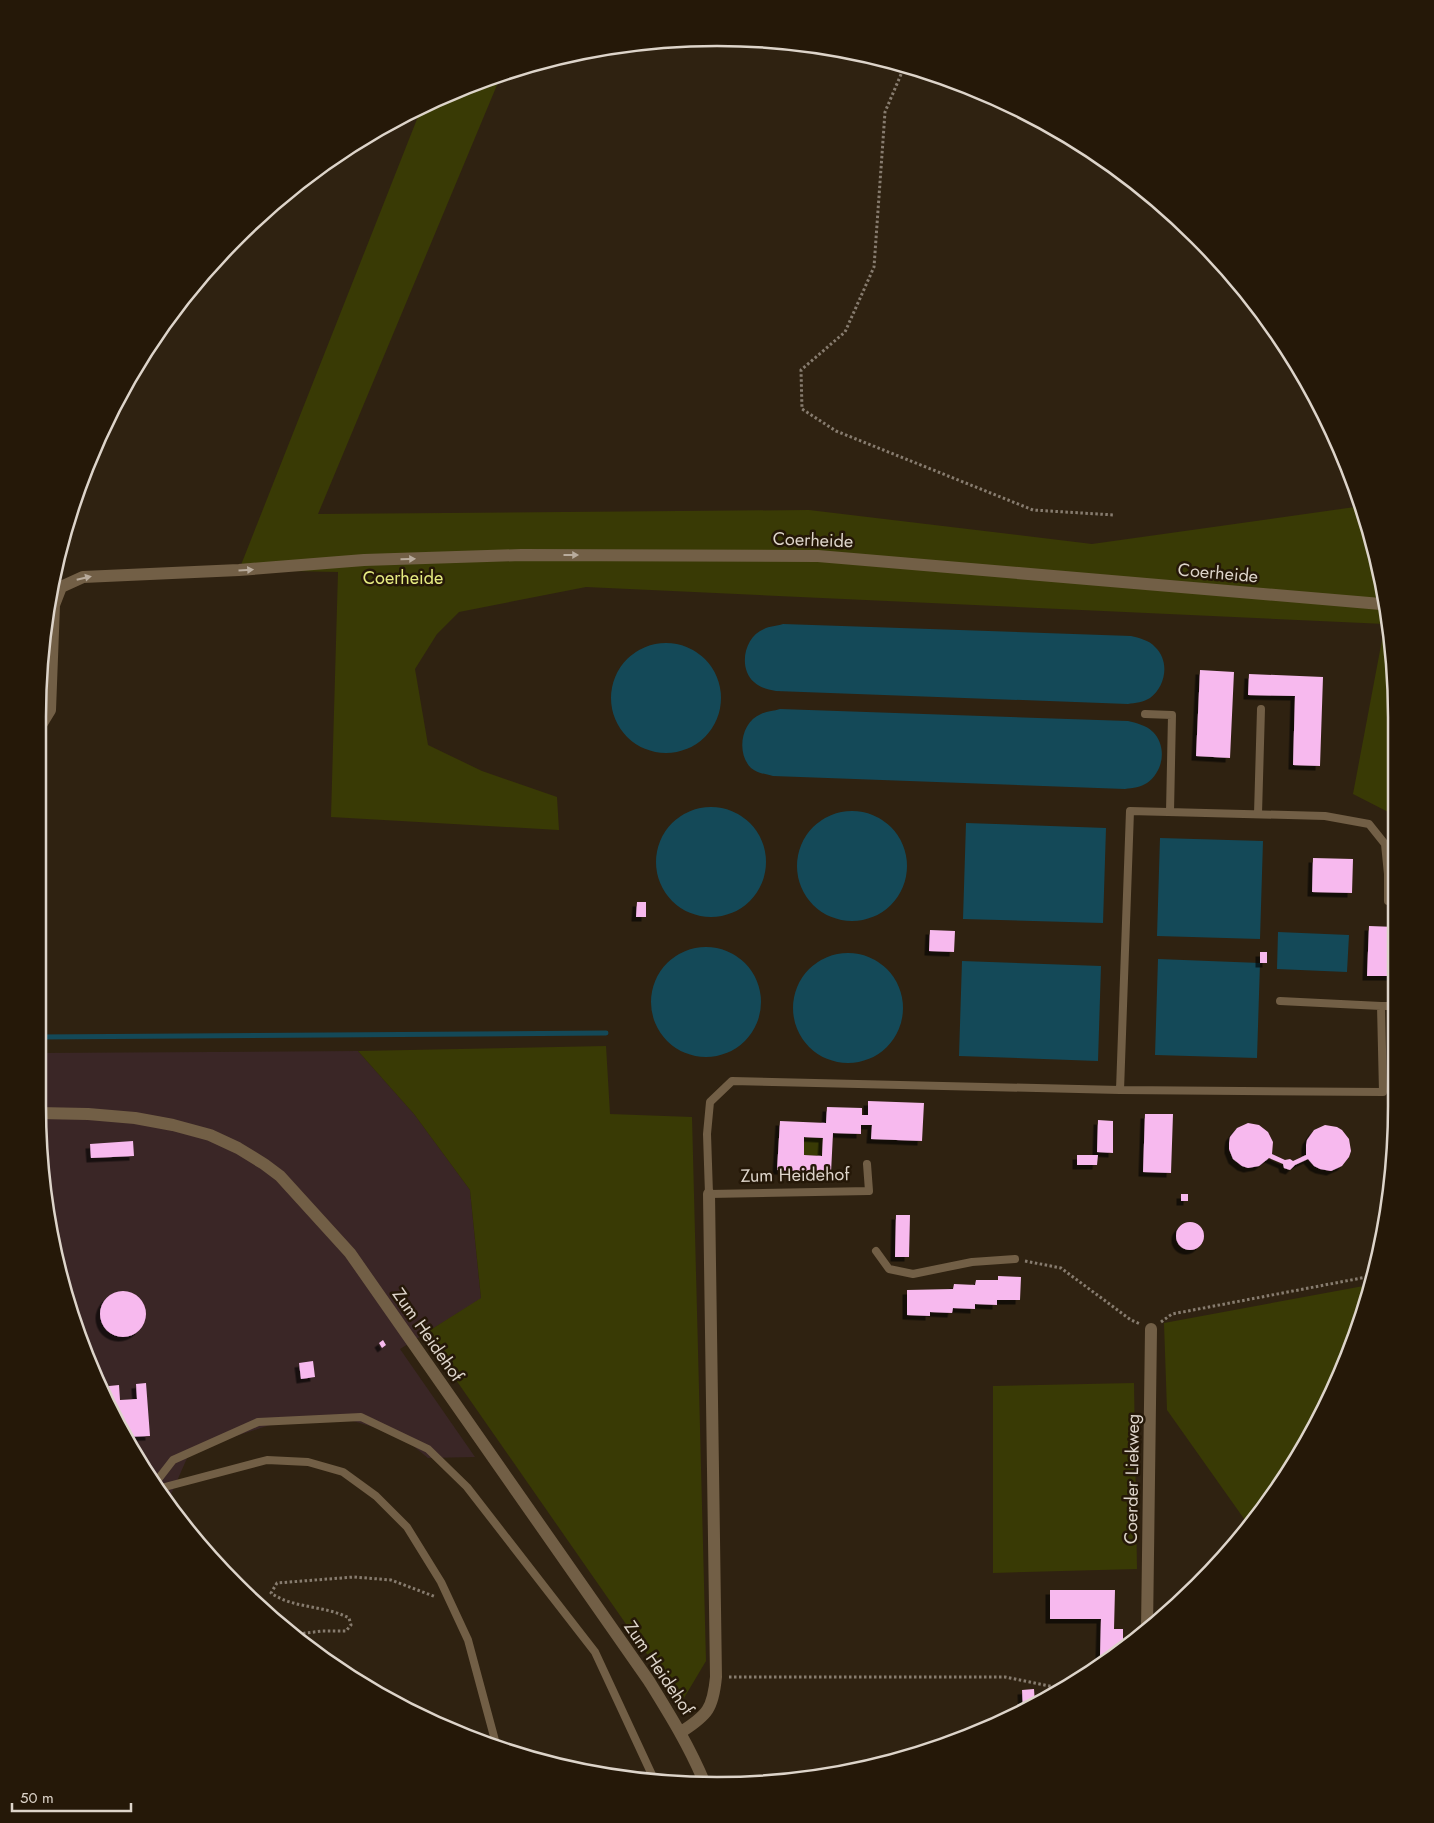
<svg xmlns="http://www.w3.org/2000/svg" width="1434" height="1823" font-family="Jost,sans-serif">
	<style>
		.industrial { fill: #3a2626 }
		.green { fill: #393a05 }
		.water { fill: #144958 }
		.lines { fill: none; stroke-linecap: round; stroke-linejoin: round }
		.stream { stroke: #144958; stroke-width: 5 }
		.building { fill: #f7b9ee; fill-rule: evenodd; filter: url(#shadow) }
		.path { stroke: #877c6f; stroke-width: 3; stroke-dasharray: 2.5 2.5; stroke-linecap: butt }
		.service { stroke: #725f46; stroke-width: 8 }
		.minor { stroke: #725f46; stroke-width: 12 }
		.oneway { fill: #b8ab9c }
		.labels { text-anchor: middle; stroke-width: 5; stroke-linejoin: round; paint-order: stroke }
		.street-label { font-size: 18px; fill: #ddd4ca; stroke: #251808 }
		.park-label { font-size: 18px; fill: #e6eb81; stroke: #251808 }
		.rim { fill: none; stroke: #ddd4ca; stroke-width: 2.5 }
	</style>
	<defs>
		<filter id="shadow"><feDropShadow dx="-4.5" dy="4.5" stdDeviation="0" flood-color="#0009"/></filter>
	</defs>
	<rect width="100%" height="100%" fill="#2f2211"/>
	<path class="industrial" d="M358 1051 414 1114 470 1190 481 1299 400 1349 475 1457 428 1458 412 1445 383 1430 353 1421 285 1420 233 1437 188 1456 169 1499 128 1445 61 1282 38 1106V1053Z"/>
	<path class="green" d="M502 73 318 514 809 510 1092 544 1362 506 1395 672 1396 816 1353 794 1385 624 586 587 459 612 437 634 415 669 428 745 482 771 557 797 559 830 331 817 338 572 239 570 421 109Z
		M47 634 44 710 39 723V673Z
		M606 1046 610 1114 692 1117 706 1661 681 1703 424 1334 481 1298 470 1190 414 1114 358 1051Z
		M804 1137 823 1138 822 1156 804 1155Z
		M1369 1285 1345 1366 1282 1484 1247 1523 1167 1410 1164 1323Z
		M1134 1383 1137 1569 993 1573V1386Z"/>
	<path class="water" d="M783 624 1131 636C1139 638 1149 640 1155 647 1170 661 1166 686 1150 698 1144 702 1135 703 1128 704L776 691C768 689 760 688 754 682 738 668 744 637 764 629 769 626 777 626 783 624Z
		M611 698a55 55 0 1 1 110 0a55 55 0 1 1-110 0Z
		M780 709 1128 721C1136 723 1146 725 1153 732 1167 746 1164 771 1147 783 1141 787 1133 788 1125 789L773 776C765 774 757 773 751 768 736 753 741 722 761 714 767 711 774 711 780 709Z
		M656 862a55 55 0 1 1 110 0a55 55 0 1 1-110 0Z
		M797 866a55 55 0 1 1 110 0a55 55 0 1 1-110 0Z
		M966 823 1106 828 1103 923 963 919Z
		M1160 838 1263 841 1260 939 1157 936Z
		M1278 932 1349 935 1347 972 1277 969Z
		M651 1002a55 55 0 1 1 110 0a55 55 0 1 1-110 0Z
		M793 1008a55 55 0 1 1 110 0a55 55 0 1 1-110 0Z
		M1158 959 1260 963 1257 1058 1155 1055Z
		M962 961 1101 966 1098 1061 959 1056Z"/>
	<g class="lines">
		<path class="stream" d="M38 1037 606 1033"/>
	</g>
	<path class="building" d="M1200 670 1234 672 1230 758 1196 756Z
		M1249 674 1323 677 1320 766 1293 765 1295 696 1248 695Z
		M1313 858 1353 859 1352 893 1312 892Z
		M637 902H646V917H636Z
		M1369 926 1396 927V976H1367Z
		M930 930 955 931 954 952 929 951Z
		M1260 952H1267V963H1260Z
		M868 1101 924 1103 922 1141 871 1139 872 1125H861V1134L833 1133 831 1173 777 1170 780 1121 826 1123 827 1107 862 1108V1115H868ZM804 1137 823 1138 822 1156 804 1155Z
		M1145 1114H1173L1171 1173 1143 1172Z
		M1098 1120 1113 1121V1153L1097 1152Z
		M1248 1123 1259 1125 1268 1132 1273 1142 1272 1154 1285 1160 1290 1159 1293 1161 1306 1155V1145L1307 1140 1314 1130 1325 1125 1337 1127 1342 1130 1349 1139 1351 1151 1349 1157 1342 1166 1331 1171 1320 1169 1314 1166 1308 1159 1295 1165 1290 1170 1284 1168 1283 1164 1269 1158 1259 1166 1248 1168 1242 1166 1233 1159 1229 1149V1143L1230 1137 1237 1128Z
		M133 1141 134 1156 91 1158 90 1144Z
		M1077 1155H1098L1097 1165H1077Z
		M1181 1194H1188V1201H1181Z
		M896 1215H910L909 1257H895Z
		M1176 1236a14 14 0 1 1 28 0a14 14 0 1 1-28 0Z
		M998 1276 1021 1277 1020 1300H997V1305L975 1304V1309L953 1308 952 1313 930 1312V1316L907 1315V1290L953 1289 954 1284 975 1285 976 1280H998Z
		M100 1314a23 23 0 1 1 46 0a23 23 0 1 1-46 0Z
		M383 1340 386 1345 382 1348 379 1343Z
		M313 1361 315 1377 301 1379 299 1363Z
		M146 1383 150 1436 125 1437 110 1401 109 1386 119 1385 120 1400 137 1399 136 1384Z
		M1050 1590H1115L1114 1629H1123V1647L1110 1657H1100L1101 1619H1050Z
		M1034 1689 1035 1704 1023 1709 1022 1690Z"/>
	<g class="lines">
		<path class="path" d="M905 65 885 112 874 267 845 332 801 370 802 409 836 431 1033 510 1114 515
			M1025 1261 1061 1268 1131 1320 1140 1324
			M1161 1322 1172 1314 1372 1276
			M298 1634 322 1631H346L351 1625 349 1618C324 1605 294 1609 271 1593L277 1583 354 1577 391 1580 436 1597
			M729 1677H1005L1064 1689"/>
		<path class="service" d="M1145 714 1172 715 1170 812
			M1258 814 1261 709
			M1381 1006H1396
			M1120 1090 1130 811 1325 816 1369 824 1385 844 1388 874V901L1396 900
			M867 1164 869 1191 709 1194 707 1134 710 1102 732 1081 1120 1090 1383 1092 1381 1006 1280 1001
			M876 1251 889 1269 913 1274 972 1262 1015 1259
			M156 1482 173 1460 258 1422 361 1417 428 1449 467 1487 595 1652 653 1777
			M161 1488 267 1460 308 1462 343 1472 376 1496 407 1527 441 1582 468 1640 496 1744"/>
		<path class="minor" d="M39 728 50 710 54 605 61 587 83 577 239 570 364 560 521 555 818 556 1381 604
			M38 1113 88 1114 135 1118 173 1125 210 1135 238 1148 264 1164 280 1176 350 1253 649 1681C670 1715 690 1747 705 1784
			M1147 1630 1151 1329
			M681 1732C708 1715 713 1708 716 1677L709 1194"/>
	</g>
	<defs><path id="oneway-solid" d="M-6-.8H1V-3.2L6.5 0L1 3.2V.8H-6Z" transform="scale(1.25)"/></defs>
	<g class="oneway">
		<use href="#oneway-solid" transform="translate(571 555)"/>
		<use href="#oneway-solid" transform="translate(408 559) rotate(-2)"/>
		<use href="#oneway-solid" transform="translate(246 570) rotate(-4)"/>
		<use href="#oneway-solid" transform="translate(84 578) rotate(-13)"/>
	</g>
	<g class="labels">
		<g class="street-label">
			<text transform="translate(813 540) rotate(2)" y="6">Coerheide</text>
			<text transform="translate(1218 573) rotate(5)" y="6">Coerheide</text>
			<text transform="translate(795 1175) rotate(-1)" y="6">Zum Heidehof</text>
			<text transform="translate(428 1335) rotate(55)" y="6">Zum Heidehof</text>
			<text transform="translate(1132 1479) rotate(-89)" y="6">Coerder Liekweg</text>
			<text transform="translate(659 1668) rotate(56)" y="6">Zum Heidehof</text>
		</g>
		<g class="park-label">
			<text x="403" y="584">Coerheide</text>
		</g>
	</g>
	<path d="M0 0H1434V1823H0ZM717 46H717A671 671 0 0 1 1388 717V1106A671 671 0 0 1 717 1777H717A671 671 0 0 1 46 1106V717A671 671 0 0 1 717 46Z" fill="#251808" fill-rule="evenodd"/>
	<path class="rim" d="M717 46H717A671 671 0 0 1 1388 717V1106A671 671 0 0 1 717 1777H717A671 671 0 0 1 46 1106V717A671 671 0 0 1 717 46Z"/>
	<path d="M12 1803v8h119v-8" fill="none" stroke="#ddd4ca" stroke-width="2.5"/>
	<text x="20" y="1803" font-size="15" fill="#ddd4ca" stroke="#251808" stroke-width="4" paint-order="stroke">50 m</text>
</svg>
